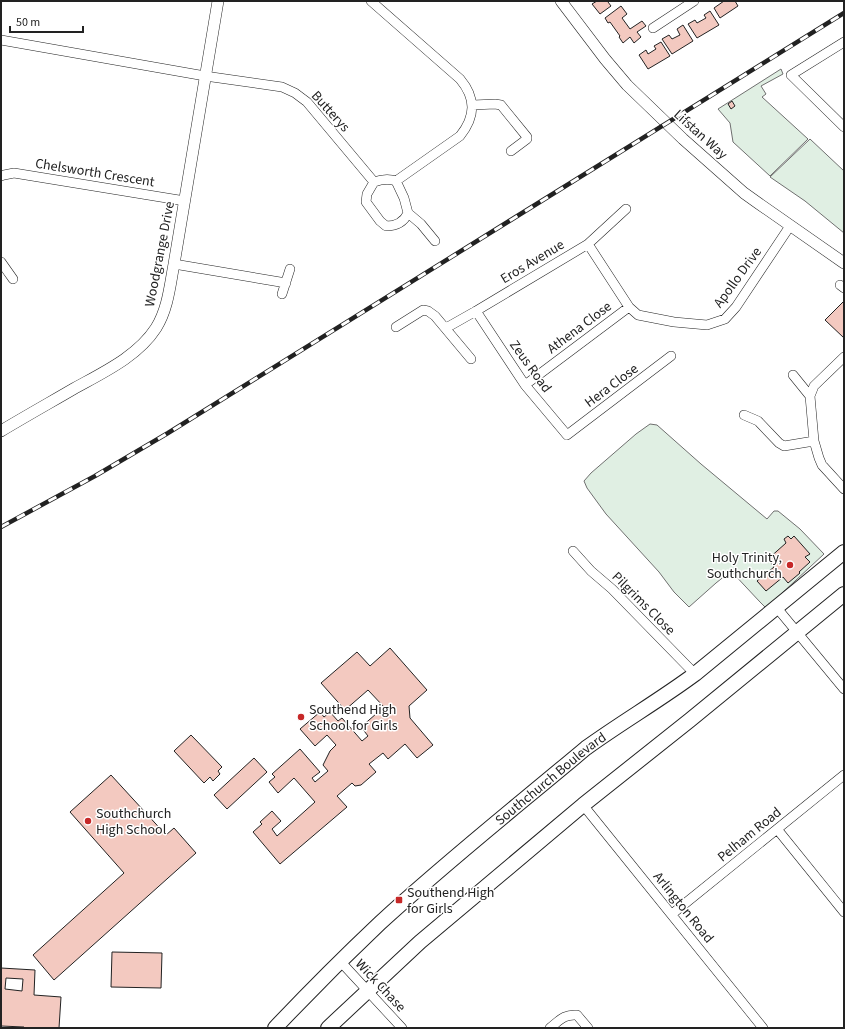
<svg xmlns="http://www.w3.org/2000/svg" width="845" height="1029" font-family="'Source Sans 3',sans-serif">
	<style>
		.green { fill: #e0efe3; stroke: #6f6f6f }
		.building { fill: #f3c9c0; stroke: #222; fill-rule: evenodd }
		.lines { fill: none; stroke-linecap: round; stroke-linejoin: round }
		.minor-casing { stroke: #222; stroke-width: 10 }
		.tertiary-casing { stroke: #222; stroke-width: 12 }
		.primary-casing { stroke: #222; stroke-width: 16 }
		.minor { stroke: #fff; stroke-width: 9 }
		.tertiary { stroke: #fff; stroke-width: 11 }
		.primary { stroke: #fff; stroke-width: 14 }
		.rail-casing { stroke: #222; stroke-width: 4.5 }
		.rail { stroke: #fff; stroke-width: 3; stroke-dasharray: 9; stroke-linecap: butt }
		.poi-dot { fill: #c62828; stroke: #fff; stroke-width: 1.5 }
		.labels { text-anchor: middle; stroke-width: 3; stroke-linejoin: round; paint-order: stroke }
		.street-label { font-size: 14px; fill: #222; stroke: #fff }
		.poi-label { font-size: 14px; fill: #222; stroke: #fff; text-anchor: start }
	</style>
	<rect width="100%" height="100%" fill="#fff"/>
	<path class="green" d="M781 69 783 74 761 86 766 94 762 97 808 139 770 176 733 142 730 123 718 109Z
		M810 139 844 171V233L805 201 770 177Z
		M650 424 657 425 701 464 767 519 774 511H778L800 529 824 554 766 608 760 602 731 571 716 583 689 607 674 592 659 572 606 514 587 488 584 481 591 473 636 434Z"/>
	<path class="building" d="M597 1H609L608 2 611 6 600 14 592 4Z
		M724 1H735L738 6 720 18 714 8Z
		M621 6 627 14 622 18 630 29 642 21 646 26 637 32 641 37 634 43 630 37 623 43 619 37 620 36 610 22 608 23 605 18Z
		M710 11 719 25 697 38 688 24 695 20 697 23 706 18 704 15Z
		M683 25 693 41 672 54 662 39 669 35 672 39 680 35 677 29Z
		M661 42 670 56 648 69 639 55 646 50 648 54 656 49 654 46Z
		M732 101 735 106 731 109 728 104Z
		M843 302 844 303V338L825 320Z
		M788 536 791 539 794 536 810 554 805 557 810 562 799 572 800 573 788 583 783 577 766 591 757 581 774 567 768 559 786 543 784 539Z
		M390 648 427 690 409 706 410 718 433 745 417 758 405 744 388 759 383 753 369 764 376 772 361 785 355 786 352 783 337 796 347 807 280 864 253 832 262 824 260 822 272 811 281 821 272 829 277 836 315 802 294 778 278 793 269 782 275 777 272 774 300 749 320 772 312 778 315 782 328 771 323 765 330 751 336 745 327 735 315 746 300 729 320 712 324 717 330 712 338 721 342 718 362 741 368 736 361 727 384 707 368 690 345 710 321 683 357 652 370 666Z
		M191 735 222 767 218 771 220 774 213 781 210 777 204 783 174 751Z
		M254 758 267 772 227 809 214 795Z
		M111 775 166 835 174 828 196 853 54 980 33 955 124 873 70 812Z
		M112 952 162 953 161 988 111 987Z
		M1 968 35 970 34 995 61 997 59 1028H24V1027L1 1026ZM6 978 23 979 22 991 5 989Z"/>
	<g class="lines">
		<defs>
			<path id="minor" d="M653 28 694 1
				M1 40 205 76 282 87 295 93 307 102 374 182C382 179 388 178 396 181L460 136C476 116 476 98 460 79L371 1
				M844 42 791 75 844 127
				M473 105 495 104 501 105 505 110 527 137V139L511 151
				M1 176 4 175 14 173 185 201
				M374 182 367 194 366 202 380 221 386 226C396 226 404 222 408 213L404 198 396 181
				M408 213 421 224 435 241
				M588 244 629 307 638 315 674 322 707 325 725 319 736 307 790 226
				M1 262 13 279
				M174 264 286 283
				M840 285 844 288
				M282 294 290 269
				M476 311 525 385 567 435 671 356
				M396 327 423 310 428 311 435 316 471 359
				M446 328 476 311 588 244 626 209
				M844 357 814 386 810 396 814 441 819 458 822 465 844 489
				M793 375 810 396
				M525 385 629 307
				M744 415 758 421 779 443 784 446 814 441
				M573 551 591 571 612 589 695 674
				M777 608 844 689
				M583 805 763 1028
				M777 829 844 912
				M672 914 844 775
				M340 961 402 1028
				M550 1028C560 1020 564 1014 577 1015L588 1028"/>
			<path id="tertiary" d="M561 1 605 59 627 85 683 139 744 193 758 203 844 263
				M1 431C26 416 51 402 75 388 104 372 138 356 156 328 168 309 170 285 174 264L218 1"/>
			<g id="primary">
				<path id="s1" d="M275 1028C309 992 344 957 380 923 446 862 517 806 586 748 622 722 660 700 695 674L844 552"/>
				<path d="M328 1028 420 942 583 805 690 720 844 594"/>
			</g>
		</defs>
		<use href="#minor" class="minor-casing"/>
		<use href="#tertiary" class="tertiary-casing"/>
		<use href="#primary" class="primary-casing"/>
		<use href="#minor" class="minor"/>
		<use href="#tertiary" class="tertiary"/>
		<use href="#primary" class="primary"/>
		<defs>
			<path id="rail" d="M1 527 95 476 168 433 844 13"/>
		</defs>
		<use href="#rail" class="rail-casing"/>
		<use href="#rail" class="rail"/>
	</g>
	<g class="poi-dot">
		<circle cx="790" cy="565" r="4"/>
		<circle cx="301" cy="717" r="4"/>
		<circle cx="88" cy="821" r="4"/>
		<rect x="395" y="896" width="8" height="8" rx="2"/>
	</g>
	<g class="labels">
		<g class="street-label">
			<text transform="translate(331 111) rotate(48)" y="5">Butterys</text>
			<text transform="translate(701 134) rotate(42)" y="5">Lifstan Way</text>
			<text transform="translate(95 172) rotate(9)" y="5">Chelsworth Crescent</text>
			<text transform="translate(159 254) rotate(-79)" y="5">Woodgrange Drive</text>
			<text transform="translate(532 261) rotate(-31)" y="5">Eros Avenue</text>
			<text transform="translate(737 277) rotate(-54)" y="5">Apollo Drive</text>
			<text transform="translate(579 327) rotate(-37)" y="5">Athena Close</text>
			<text transform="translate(531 366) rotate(54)" y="5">Zeus Road</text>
			<text transform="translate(611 385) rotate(-37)" y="5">Hera Close</text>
			<text transform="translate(644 603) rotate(45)" y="5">Pilgrims Close</text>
			<text dy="5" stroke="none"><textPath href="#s1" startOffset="372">Southchurch Boulevard</textPath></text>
			<text transform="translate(749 834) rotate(-39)" y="5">Pelham Road</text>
			<text transform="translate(684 907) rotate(51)" y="5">Arlington Road</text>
			<text transform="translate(381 985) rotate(47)" y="5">Wick Chase</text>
		</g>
		<g class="poi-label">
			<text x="782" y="562" text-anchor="end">Holy Trinity,<tspan x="782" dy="16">Southchurch</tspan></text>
			<text x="309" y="714">Southend High<tspan x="309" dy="16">School for Girls</tspan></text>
			<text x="96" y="818">Southchurch<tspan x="96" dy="16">High School</tspan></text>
			<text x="407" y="897">Southend High<tspan x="407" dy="16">for Girls</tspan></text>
		</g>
	</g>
	<rect width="845" height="1029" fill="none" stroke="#222222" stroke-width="4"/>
	<path d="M10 26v6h73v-6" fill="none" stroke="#222222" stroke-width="2"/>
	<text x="16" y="26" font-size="12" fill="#222222" stroke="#ffffff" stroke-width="3" paint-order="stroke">50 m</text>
</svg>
